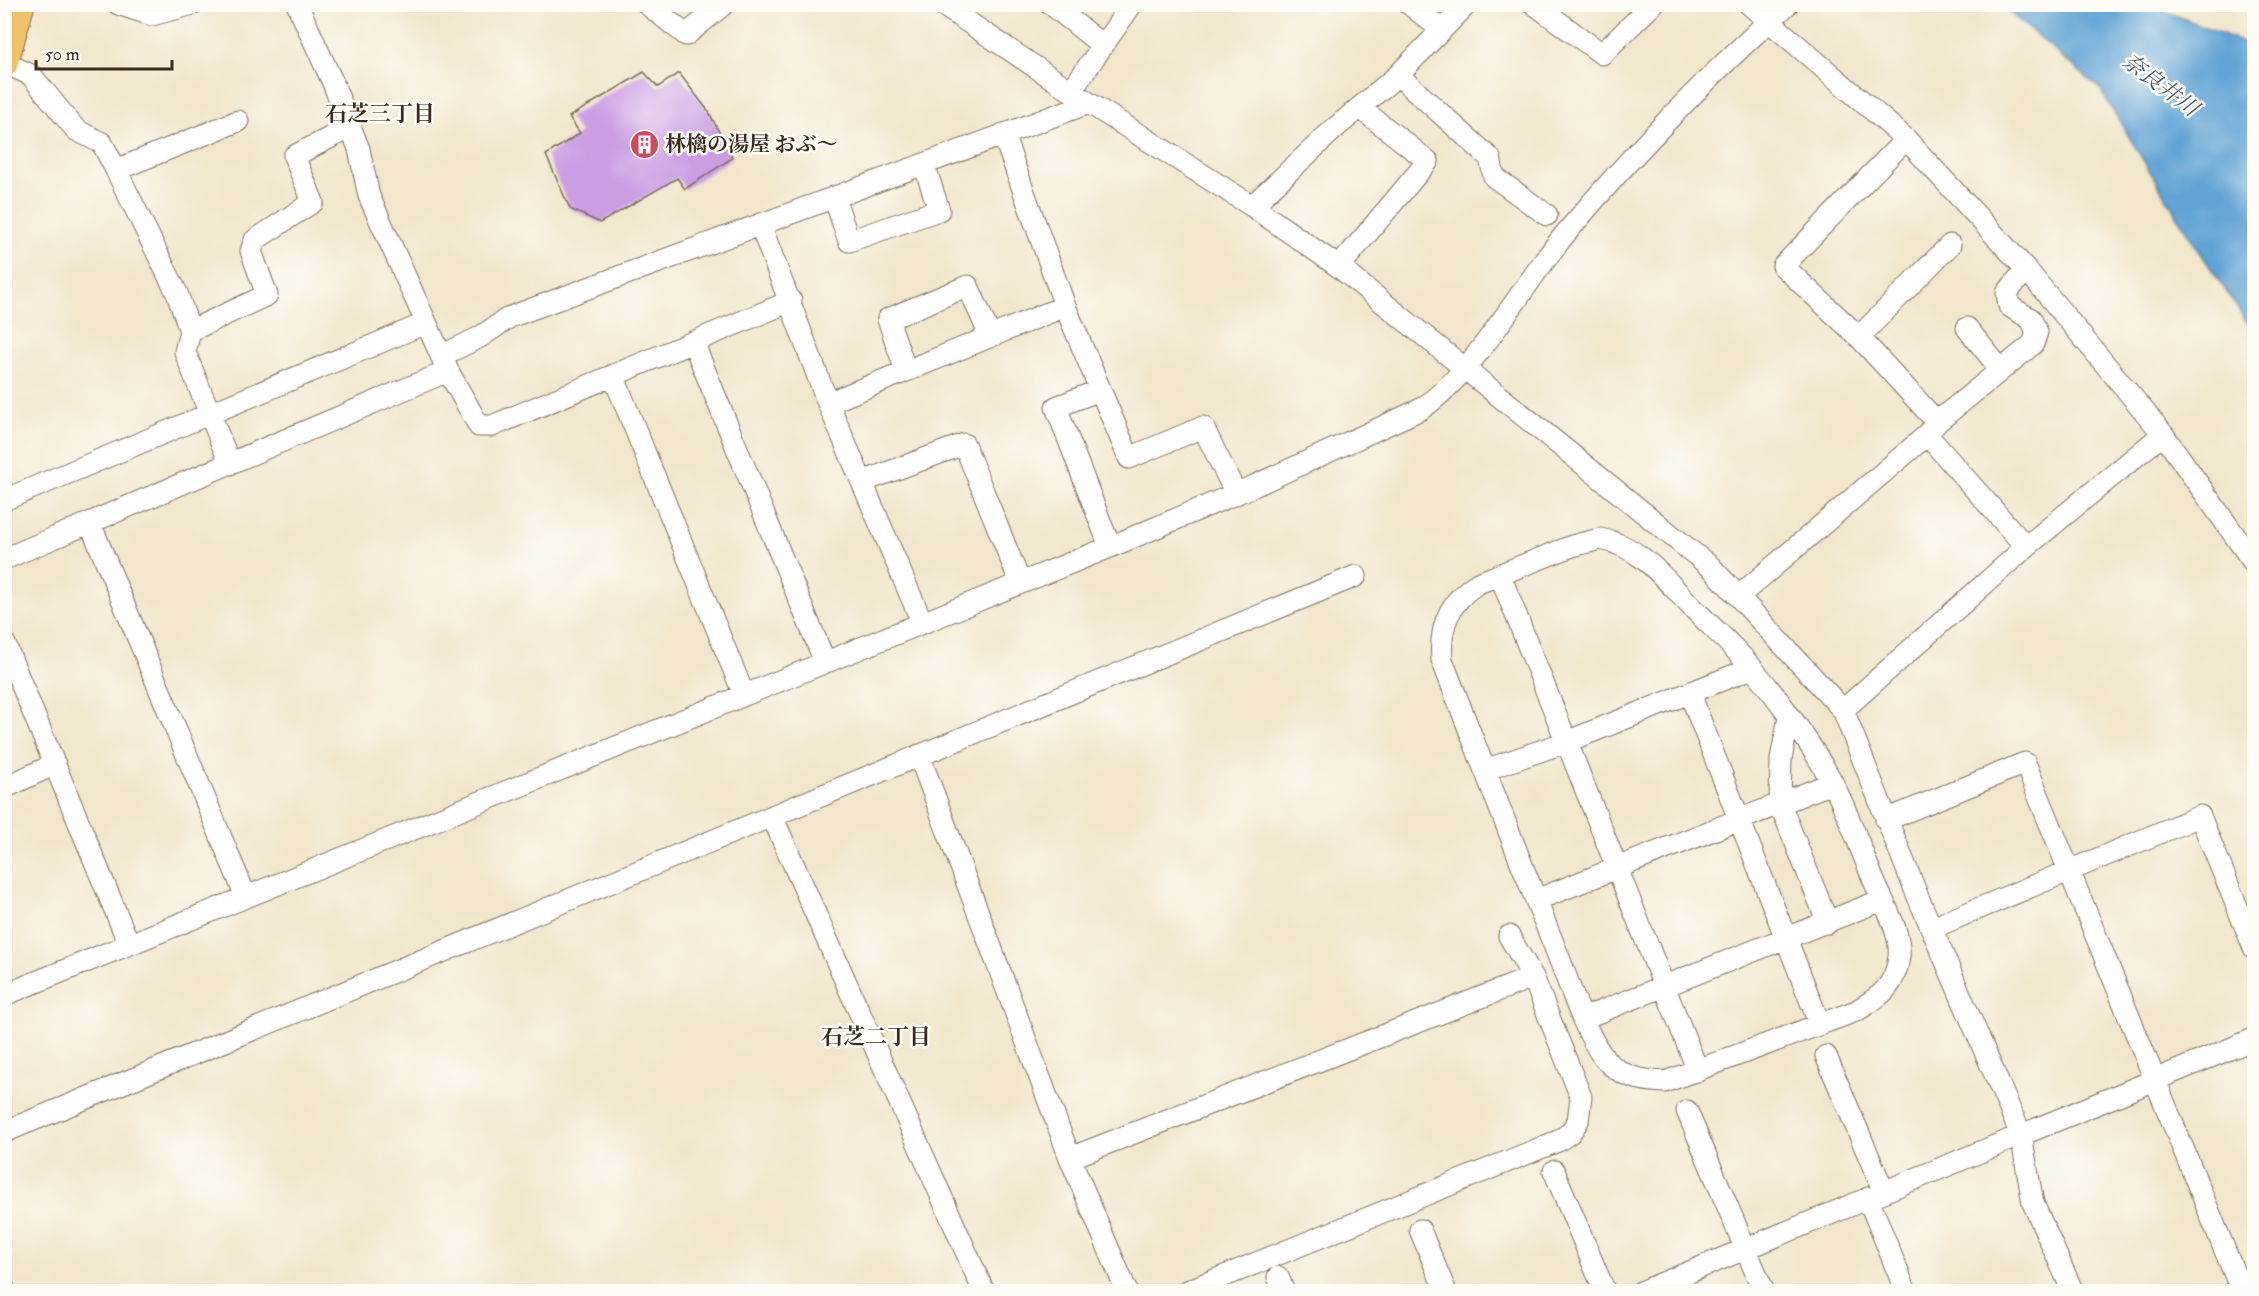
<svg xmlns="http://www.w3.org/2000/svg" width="2259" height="1296" font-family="'IM FELL Double Pica','Noto Serif JP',serif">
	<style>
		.water { fill: #60a3d4; stroke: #4e6679; stroke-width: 1.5 }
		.building { fill: #cb9ee4 }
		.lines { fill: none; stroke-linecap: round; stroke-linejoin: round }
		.minor-casing { stroke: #7b6c5b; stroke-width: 23 }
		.major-casing { stroke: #7b6c5b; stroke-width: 29 }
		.minor { stroke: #fff; stroke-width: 21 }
		.major { stroke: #f2c26a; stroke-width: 27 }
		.labels { text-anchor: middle; stroke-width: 5; stroke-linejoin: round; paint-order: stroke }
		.poi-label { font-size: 21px; font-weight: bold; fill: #3b2a1e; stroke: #fdfcf7; text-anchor: start }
		.water-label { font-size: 22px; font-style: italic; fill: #4a5a67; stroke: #fdfcf7 }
		.neighbourhood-label { font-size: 22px; font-weight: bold; fill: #3b2a1e; stroke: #fdfcf7 }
	</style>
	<rect width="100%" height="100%" fill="#fdfcf7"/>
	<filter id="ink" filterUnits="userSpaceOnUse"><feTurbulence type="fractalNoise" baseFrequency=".0167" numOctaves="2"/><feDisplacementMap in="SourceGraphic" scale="12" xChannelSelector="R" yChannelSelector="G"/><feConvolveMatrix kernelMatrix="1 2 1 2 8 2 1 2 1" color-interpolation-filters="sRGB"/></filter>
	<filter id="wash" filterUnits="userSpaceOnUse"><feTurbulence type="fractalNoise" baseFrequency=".008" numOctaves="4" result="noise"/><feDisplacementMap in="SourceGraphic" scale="24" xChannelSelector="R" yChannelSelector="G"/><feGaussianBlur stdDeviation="1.35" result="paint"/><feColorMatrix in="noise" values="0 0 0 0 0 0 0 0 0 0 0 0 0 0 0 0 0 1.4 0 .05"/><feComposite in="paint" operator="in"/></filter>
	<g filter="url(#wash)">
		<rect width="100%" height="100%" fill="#f1e6cb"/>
		<path class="water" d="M2001 5H2149L2254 46V346L2250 327 2190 237 2100 89Z"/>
		<g id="blocks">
			<path class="building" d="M644 72 658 87 679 73 709 112 732 158 685 189 677 178 600 223 570 209 546 155 580 133 569 117Z"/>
		</g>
	</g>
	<g filter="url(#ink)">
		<use href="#blocks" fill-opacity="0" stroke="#7b6c5b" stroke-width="1.5"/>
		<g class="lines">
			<defs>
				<path id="minor" d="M118 4 152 15 193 4
					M297 4 333 83 359 149 369 196 448 371 479 426H492L791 301
					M647 4 686 35 724 4
					M941 4 1089 103 1252 206 1339 267 1712 568 1843 710 1918 897 2021 1135 2033 1203 2073 1292
					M1051 4 1103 46
					M1409 4 1442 30
					M1534 4 1602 54 1653 4
					M1749 4 1906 139 2026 269 2163 434 2254 563
					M5 63 31 75 76 130 102 143 116 170
					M1398 75 1490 158 1494 177 1547 215
					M1071 91 1132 4
					M1003 134 1065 306 1129 458 1203 427 1236 494
					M834 197 849 241 939 210 924 164
					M1252 206 1334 129 1398 75 1467 4
					M760 224 828 403 922 622
					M1339 267 1428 161 1360 108
					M1967 328 2001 370
					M190 331 267 295 251 251 255 240 313 202 294 156 351 127
					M1859 337 1950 245
					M693 342 825 662
					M441 356 480 337 510 317 1089 103
					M906 371 888 319 968 286 990 336
					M613 375 744 695
					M1100 390 1056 407 1110 547
					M828 403 1065 306
					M1937 422 2033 344 2037 332 2031 319 2009 306 2007 293 2026 269
					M1927 435 2026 547
					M230 464 185 352 190 331 177 293 116 170 238 121
					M862 482 964 444 1020 582
					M4 500 426 323
					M90 523 246 897
					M1600 539C1639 545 1663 577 1689 604 1710 626 1734 646 1753 669 1782 703 1809 741 1831 780 1848 812 1860 848 1874 881 1883 902 1902 933 1899 957 1895 987 1880 997 1856 1011L1665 1082C1642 1081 1620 1077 1604 1058 1585 1034 1568 980 1556 950 1517 854 1480 757 1442 660 1439 627 1449 601 1478 583L1572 546Z
					M4 559 448 371
					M1500 575 1698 1071
					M1739 596 1927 435 1937 422 1859 337 1783 266 1906 139
					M4 642 129 944
					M1690 694 1820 1025
					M1843 710 2026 547 2163 434
					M1789 717 1781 759 1780 804 1828 923
					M919 755 1070 1158 1127 1292
					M1485 770 1566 742 1752 668
					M4 788 55 764
					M772 816 984 1292
					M1886 820 2025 763 2242 1292
					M1536 900 1832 783
					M1932 928 2200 816 2254 948
					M4 995 1110 547 1254 486 1421 409C1476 372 1522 285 1566 233 1634 152 1709 75 1788 4
					M1584 1018 1882 900
					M1826 1056 1884 1192
					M1687 1111 1764 1292
					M4 1132 1356 576
					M1070 1158 1533 977
					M1554 1171 1605 1292
					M1868 1198 1906 1292
					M1420 1230 1446 1292
					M1278 1277 1284 1292
					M4 1289 5 1292
					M1185 1292 1558 1141 1570 1133 1578 1121 1581 1097 1533 977 1509 936
					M1641 1292 2254 1039"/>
				<path id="major" d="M4 64 21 4"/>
			</defs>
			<use href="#minor" class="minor-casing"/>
			<use href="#major" class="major-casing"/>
			<use href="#minor" class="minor"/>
			<use href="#major" class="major"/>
		</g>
	</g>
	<defs>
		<symbol id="building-disc" viewBox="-11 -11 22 22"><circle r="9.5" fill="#d1495b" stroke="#fdfcf7"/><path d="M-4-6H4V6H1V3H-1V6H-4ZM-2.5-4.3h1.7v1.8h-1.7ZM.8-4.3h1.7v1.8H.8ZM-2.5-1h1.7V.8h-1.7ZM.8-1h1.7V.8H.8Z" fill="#fff"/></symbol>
	</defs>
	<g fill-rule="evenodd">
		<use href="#building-disc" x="628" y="128" width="33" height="33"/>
	</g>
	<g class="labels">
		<g class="poi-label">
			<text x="665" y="151">林檎の湯屋 おぶ～</text>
		</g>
		<g class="water-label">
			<text transform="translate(2161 84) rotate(37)" y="8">奈良井川</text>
		</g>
		<g class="neighbourhood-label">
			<text x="380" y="121">石芝三丁目</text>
			<text x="876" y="1044">石芝二丁目</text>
		</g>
	</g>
	<rect width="2259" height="1296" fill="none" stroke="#fdfcf7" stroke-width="24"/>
	<path d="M36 60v9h136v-9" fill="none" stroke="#3b2a1e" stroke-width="3"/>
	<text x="45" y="60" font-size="18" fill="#3b2a1e" stroke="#fdfcf7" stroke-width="4.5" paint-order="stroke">50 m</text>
</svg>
